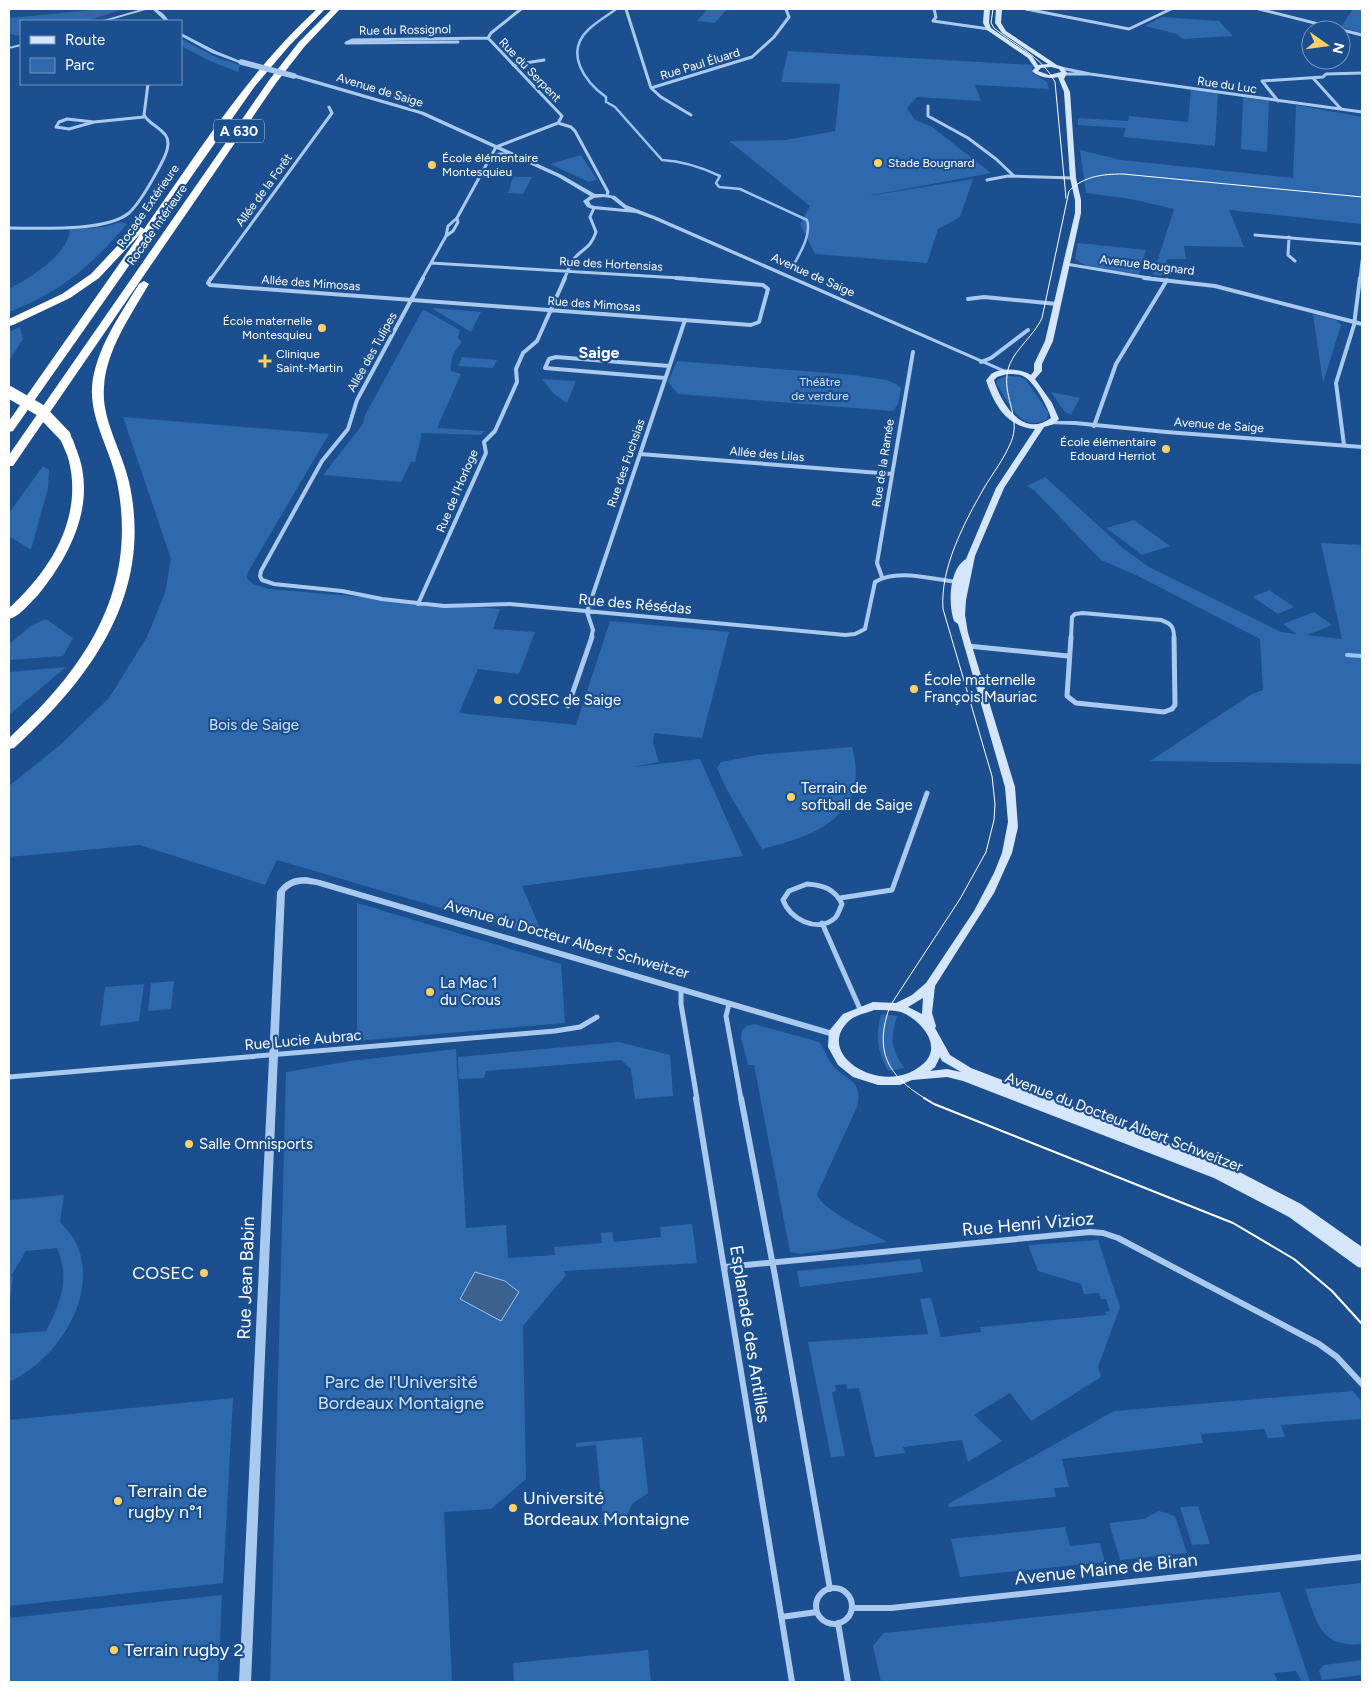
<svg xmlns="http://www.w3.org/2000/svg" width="1371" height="1691" font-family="Figtree,sans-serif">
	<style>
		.green { fill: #2e69ad }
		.water { fill: #3c6290; stroke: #9cc4f0 }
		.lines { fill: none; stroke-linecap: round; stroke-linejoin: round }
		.stream-far1 { stroke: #9cc4f0; stroke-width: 2.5 }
		.stream { stroke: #9cc4f0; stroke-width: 4 }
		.minor-far3 { stroke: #a9c9ee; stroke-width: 3 }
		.minor-far2 { stroke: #a9c9ee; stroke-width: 4 }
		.minor-far1 { stroke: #a9c9ee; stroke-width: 5 }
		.minor { stroke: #a9c9ee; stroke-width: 6 }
		.tertiary { fill: #a9c9ee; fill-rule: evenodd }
		.secondary { fill: #d6e6fa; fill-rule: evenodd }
		.motorway { fill: #fff; fill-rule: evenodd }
		.tram-far1 { stroke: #fff; stroke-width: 1 }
		.tram { stroke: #fff; stroke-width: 2 }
		.tertiary-bridge { stroke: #a9c9ee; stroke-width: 5.5 }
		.motorway-bridge { stroke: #fff; stroke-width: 12 }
		.poi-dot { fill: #ffd166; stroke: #1b4f8f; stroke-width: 2 }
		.labels { text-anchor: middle; stroke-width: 4.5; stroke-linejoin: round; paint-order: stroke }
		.far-street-label { font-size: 12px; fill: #fff; stroke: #1b4f8f }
		.far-poi-label { font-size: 12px; fill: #fff; stroke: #1b4f8f; text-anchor: start }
		.far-park-label { font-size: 12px; fill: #cfe3fa; stroke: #1b4f8f }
		.shield { fill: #1b4f8f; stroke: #bbcadd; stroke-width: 1 }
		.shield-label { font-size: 14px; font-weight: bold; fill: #fff }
		.street-label { font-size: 15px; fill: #fff; stroke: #1b4f8f }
		.poi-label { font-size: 15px; fill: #fff; stroke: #1b4f8f; text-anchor: start }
		.park-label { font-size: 15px; fill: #cfe3fa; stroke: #1b4f8f }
		.far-district-label { font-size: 16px; font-weight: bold; fill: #fff; stroke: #1b4f8f }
		.near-street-label { font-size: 18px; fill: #fff; stroke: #1b4f8f }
		.near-poi-label { font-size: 18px; fill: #fff; stroke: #1b4f8f; text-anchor: start }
		.near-park-label { font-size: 18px; fill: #cfe3fa; stroke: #1b4f8f }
	</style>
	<rect width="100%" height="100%" fill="#1b4f8f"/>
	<path class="green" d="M102 9H124L86 21H21V36L9 34V18Z
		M708 9H727L715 23 697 21Z
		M1353 9H1362V33L1341 27Z
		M1162 17 1219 21 1233 36 1183 39 1177 34 1145 26Z
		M181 39 218 58 240 65 238 72 210 61 183 47Z
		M788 51 1033 65 1032 72 1047 82 1049 89 975 85 981 101 917 97 907 108 915 120 932 127 991 173 862 197 973 179 960 217 938 229 927 263 815 254 800 224 810 206 729 141 786 140 835 131 840 84 781 82Z
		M1191 90 1218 93 1215 146 1123 137 1126 128 1078 125V118L1128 121 1129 116 1188 122Z
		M1243 97 1269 101 1267 152 1241 149Z
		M1296 105 1362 117V224L1229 210 1244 247 1184 246 1186 259H1167L1162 276 1153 275 1174 209 1131 199 1086 193 1080 150 1121 160 1293 178Z
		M581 155 597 180 589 182 550 164Z
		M513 177H532L523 194 508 193Z
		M121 222 127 224C91 266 61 292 9 312V289C30 277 68 256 70 229L104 227Z
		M1078 243 1146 250 1139 274C1120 271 1090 272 1075 259Z
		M434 308 481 312 471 332 433 309Z
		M424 310 460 330 458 338 462 342C454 352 450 358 451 371L461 374 437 428 484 431 481 435 422 433 415 462H411L401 482 323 475 363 424 365 415 422 311Z
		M1313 314 1336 320 1341 325 1323 383Z
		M20 327 23 339 9 361V332Z
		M462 357 497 360 493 368 458 366Z
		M677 361 854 375 886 380 896 384 901 388 898 404 893 411 678 394 668 382Z
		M1006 376 1020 377 1026 380 1048 412 1047 419C1021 434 1008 402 997 384V380Z
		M542 379 576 381 567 403 554 394Z
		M1051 392 1080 398 1071 415 1064 411Z
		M123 417 329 434 248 572 247 578 253 584 269 589 500 609 493 629 535 632 519 674 478 669 459 713 576 725 610 621 729 632 702 738 654 733 653 743 659 762 633 767 700 759 743 856 522 886 543 935 542 938 277 860 265 885 140 845 9 857V786L59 746 109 698 147 637 165 593 171 559Z
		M43 466 49 470 48 488 31 550 9 536V513Z
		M1045 477 1124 549 1149 567 1281 632 1297 634 1283 624 1314 612 1332 625 1307 635 1342 639 1321 543 1362 545V767L1361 764 1150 761 1252 694 1263 690 1260 639 1138 576 1101 560 1034 490 1027 486Z
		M1134 520 1170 546 1142 555 1106 528Z
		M1269 590 1294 607 1278 614 1253 597Z
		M46 619 73 638 63 656 9 660V644L32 625Z
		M66 667 9 715V672Z
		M852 747C871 815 816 836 762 849L727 790 717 768 721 762 757 755Z
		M357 903 561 964 565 1023 357 1041Z
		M174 981 171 1009 148 1011 151 983Z
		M144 984 139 1021 100 1026 105 987Z
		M881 1014 897 1016C890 1039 891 1048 904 1068L888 1071C877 1049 875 1038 881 1014Z
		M754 1024 819 1042C825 1049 826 1056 831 1063 844 1081 864 1078 857 1107L817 1194C822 1211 871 1232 887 1242L800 1254 790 1252 754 1065H748L741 1038 742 1030 747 1026Z
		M619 1042 670 1055 673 1096 635 1099 631 1069 621 1060 486 1071 484 1078 459 1079 458 1057Z
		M456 1049 466 1228 506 1225 508 1258 555 1255 554 1247 602 1243 601 1233 612 1232 614 1242 661 1237 660 1227 692 1224 697 1263 564 1271 566 1275 523 1326 526 1479 491 1509 444 1512 452 1682H270L286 1072 350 1061Z
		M64 1195 60 1222C67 1230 74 1237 78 1247 98 1300 55 1361 9 1382V1334L46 1331C61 1303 70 1279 57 1248L26 1251 11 1276 13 1278 9 1307V1200Z
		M1098 1240 1120 1307 1098 1367 1101 1377 1031 1421 1010 1393 974 1415 1002 1441 968 1462 962 1440 903 1447 905 1453 875 1457 859 1388 847 1389 846 1384 835 1385 836 1391 832 1392 845 1456 831 1457 808 1342 928 1334 920 1299 931 1298 941 1337 981 1332 980 1327 1106 1315 1105 1312 1110 1311 1106 1299H1101L1099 1293 1084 1294 1081 1284 1038 1271 1028 1245Z
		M920 1259 923 1272 800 1287 797 1271Z
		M1353 1391 1362 1402V1419L1281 1425 1285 1437 1268 1438 1264 1429 1201 1434 1203 1443 1062 1459 1069 1487 1054 1488 1056 1497 949 1507 948 1504 1114 1411Z
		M233 1398 223 1583 9 1606V1420Z
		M642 1437 648 1493 632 1504 625 1520 583 1523 603 1520 596 1445 576 1447V1443Z
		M1198 1506 1210 1544 1192 1545 1180 1507Z
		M1159 1511 1175 1516 1187 1553 1120 1560 1109 1523 1144 1519Z
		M1065 1527 1070 1546 1100 1543 1105 1562 960 1577 951 1539Z
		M1362 1583V1644C1320 1648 1317 1623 1305 1589Z
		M1280 1592 1310 1682H1302L1296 1671 1274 1673 1278 1682H881L873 1646 884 1633Z
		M222 1595 218 1682H9V1618Z
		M648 1650 651 1682H514L513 1663Z
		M1362 1660V1675L1322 1680 1319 1671 1324 1665Z"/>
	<path class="water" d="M475 1272 505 1281 519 1292 501 1321 460 1299Z"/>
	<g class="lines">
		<path class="stream-far1" d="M606 102V97C585 82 564 53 588 30 596 22 607 16 616 9
			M608 103 615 107 662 160C683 161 701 167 720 176L716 183 719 187 740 189 807 220C812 236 798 256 791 270"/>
		<path class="stream" d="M1347 655 1362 656"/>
		<path class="minor-far3" d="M521 9 491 33 488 38 562 116 558 123
			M626 9 651 88 661 97 691 115
			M934 9 936 17 933 21 989 29
			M1026 9 1129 29 1171 9
			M1259 9 1362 35
			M458 42 346 43 352 40 488 38
			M513 65 544 60
			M1061 68 1090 74H1062
			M1090 74 1362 112
			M1313 78 1341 109
			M651 88 752 57 774 37 789 17 786 9
			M1278 101 1262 81 1323 77 1326 74 1362 73
			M928 106V116L968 138 996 159 1014 176
			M67 119 94 122 69 129 56 127 59 122Z
			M94 122 144 117
			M558 123 571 127 575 131 608 192 607 195
			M490 158 500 154H511
			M987 180 1008 176 1073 178
			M9 228C39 228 106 232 129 213 141 202 151 182 159 168 163 160 172 145 166 136 160 127 149 124 144 115L148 84
			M1255 235 1362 244
			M446 236 453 231 458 222 457 218 496 147 558 123
			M1289 237 1288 255 1295 261
			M431 263 696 279
			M1066 264 1155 279
			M211 279 332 113 329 107
			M422 279 446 236 448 226 457 218
			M564 279C567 274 569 266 573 260 582 248 590 250 596 232L590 217 594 208
			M1360 279 1362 261"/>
		<path class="minor-far2" d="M211 278 208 283 210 285 751 325 759 322 768 289 763 285 676 278
			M423 278 357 400 348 429 322 461 261 571 260 576 262 580 274 584 342 591 382 599 444 606 510 604 845 635 855 634 865 629 875 582C898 568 933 580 958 582
			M1144 278 1215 286 1362 324
			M968 299 984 297 1057 304
			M981 362 991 358 1028 330
			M665 378 545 368 549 359 556 357 669 366
			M1094 426 1116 364 1167 280
			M1344 445 1336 383 1354 325 1360 278
			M640 454 892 474
			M882 577 877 563 913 352
			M418 604 486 453 484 442 495 431 517 382 516 369 523 353 537 341 565 278
			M591 638 593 630 587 612 685 320
			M1071 638 1072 617 1075 614 1083 613 1161 620C1172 624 1174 627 1174 638"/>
		<path class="minor-far1" d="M1071 637 1067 696 1076 703 1164 712 1172 709 1175 705 1174 637
			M968 646 1068 656
			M568 706 592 637
			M807 884C823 885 835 889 842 904 840 908 838 915 835 918 817 934 789 918 783 900L789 891Z
			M840 898 892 890 927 793
			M822 923 860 1009
			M681 990V1004L697 1099
			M729 1004 726 1016 741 1099
			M9 1077 555 1031 580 1027 597 1017"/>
		<path class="minor" d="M696 1098 792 1682
			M741 1098 775 1276 830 1589
			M725 1267 1090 1232 1103 1233 1118 1238 1319 1344 1337 1357 1362 1384
			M816 1606a18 18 0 1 1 36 0a18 18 0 1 1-36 0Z
			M852 1608H891L1362 1557
			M781 1617 817 1612
			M838 1623 848 1682"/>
		<path class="tertiary" d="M142 9H149L107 21H100Z
			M152 9C160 9 165 15 169 21H165Z
			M181 33 216 51 243 62 239 63 212 53 181 36Z
			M21 44V46L9 49V47Z
			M294 74 424 112 562 175 595 194H603L615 196 626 205 657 217 1010 372 1009 373H1005L653 219 636 213 592 209 587 207 583 201 590 196 558 177 420 114 292 77 291 76ZM603 197 611 198 625 209 595 206 591 205 589 201 594 198Z
			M1050 421H1075L1166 430 1362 445V449L1166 434 1075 425 1048 424 1047 423Z
			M306 877 320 880 833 1031 836 1032 838 1034 836 1036 833 1037 316 885C304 883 294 882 285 892L251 1682H239L277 892C284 881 293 877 306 877Z"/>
		<path class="secondary" d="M984 9H990L989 23 991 28 1032 56 1038 65 1048 64 1002 33 995 23 996 9H1002L1001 23 1006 31 1057 65 1063 67 1067 73 1064 79 1070 92 1076 178 1081 200V213L1053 341 1042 364V371L1035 379 1052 403 1059 419 1054 424 1044 427 1004 488 975 556 966 600 965 615 968 633 1015 787 1018 827 1012 853 994 893 935 986 932 1013 936 1026 935 1028 950 1055 971 1068 1226 1165 1301 1204 1362 1247V1268L1358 1267 1289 1217 1214 1178 963 1081 947 1077 912 1080 900 1085H878L853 1077 838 1065 828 1047 829 1031 843 1014 873 1002 896 1003 912 995 926 983 974 911 994 873 1002 853 1008 822 1005 787 958 624 954 621C948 604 949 569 966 559L996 488 1035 429C1007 427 994 405 986 380 987 380 991 374 991 374 1001 367 1022 369 1031 375L1034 371V364L1045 341 1075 213V200L1070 178 1064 92 1058 77C1049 79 1040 78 1032 71L1035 68 1028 58 987 30 983 23ZM1051 67 1059 69 1061 72 1049 75 1038 71 1041 68ZM1007 374C1012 374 1018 374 1023 376 1034 381 1048 407 1051 418 1023 439 1001 403 994 380L997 377ZM923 998 922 1014 908 1007ZM874 1010C883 1010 892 1010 901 1012 920 1019 944 1046 923 1064 884 1099 811 1054 850 1020 856 1015 867 1013 874 1010ZM940 1057 942 1061 961 1072 947 1069 930 1071 935 1067Z"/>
		<path class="motorway" d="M317 9H325L289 46 255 86 13 431 9 432V421L141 233 99 278 70 298 13 325 9 326V319L62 294 91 274 135 227 139 226 144 229C198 153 248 72 317 9Z
			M332 9H340L305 46 276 83 13 466H9V455L270 79 299 42Z
			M144 281 149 284C131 315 106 350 104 387 101 419 122 451 129 482 154 593 92 677 14 748L9 749V738C85 669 139 590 117 482 111 451 90 420 92 387 95 350 120 315 139 284Z
			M65 433C73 434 74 444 77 451 97 502 71 555 38 595 30 603 19 617 9 619V608C50 571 83 519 69 461 67 453 62 444 59 436Z"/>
		<path class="tram-far1" d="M993 9 991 23 994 28C1016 46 1041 56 1055 82L1066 198
			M926 1099C886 1075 874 1050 890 1006L960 899 986 852 994 820 995 804 992 776 943 609C940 568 964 523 984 488 993 473 1004 459 1011 442 1021 419 1004 399 1007 375 1009 353 1033 338 1042 318L1069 191C1084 176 1103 174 1123 174L1362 197"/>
		<path class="tram" d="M924 1098 934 1104 1233 1223 1294 1259 1332 1291 1362 1324"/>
		<path class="tertiary-bridge" d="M241 62 294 76"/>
		<path class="motorway-bridge" d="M9 392 40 410 65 436"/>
	</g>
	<g class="poi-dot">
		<circle cx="878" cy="163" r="5"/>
		<circle cx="432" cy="165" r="5"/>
		<circle cx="322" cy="328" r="5"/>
		<path d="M262.5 353.5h5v5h5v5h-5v5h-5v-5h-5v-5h5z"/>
		<circle cx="1166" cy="449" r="5"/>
		<circle cx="914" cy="689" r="5"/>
		<circle cx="498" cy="700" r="5"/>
		<circle cx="791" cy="797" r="5"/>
		<circle cx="430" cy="992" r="5"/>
		<circle cx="189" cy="1144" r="5"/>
		<circle cx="204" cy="1273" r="5"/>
		<circle cx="118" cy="1501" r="5"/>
		<circle cx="513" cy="1508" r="5"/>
		<circle cx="114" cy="1650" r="5"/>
	</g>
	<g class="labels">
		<g class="far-street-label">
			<text transform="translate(405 30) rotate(-1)" y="4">Rue du Rossignol</text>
			<text transform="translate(700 64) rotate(-17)" y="4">Rue Paul Éluard</text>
			<text transform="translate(530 70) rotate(46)" y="4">Rue du Serpent</text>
			<text transform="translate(1227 85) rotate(8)" y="4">Rue du Luc</text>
			<text transform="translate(380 90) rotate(17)" y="4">Avenue de Saige</text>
			<text transform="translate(264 190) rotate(-54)" y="4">Allée de la Forêt</text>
			<text transform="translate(148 206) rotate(-55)" y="4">Rocade Extérieure</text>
			<text transform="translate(157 225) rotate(-55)" y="4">Rocade Intérieure</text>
			<text transform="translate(611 264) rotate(3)" y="4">Rue des Hortensias</text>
			<text transform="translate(1147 265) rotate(7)" y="4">Avenue Bougnard</text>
			<text transform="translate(813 275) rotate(24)" y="4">Avenue de Saige</text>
			<text transform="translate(311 283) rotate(4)" y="4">Allée des Mimosas</text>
			<text transform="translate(594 304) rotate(4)" y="4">Rue des Mimosas</text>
			<text transform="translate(372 352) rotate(-61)" y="4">Allée des Tulipes</text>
			<text transform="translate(1219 425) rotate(4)" y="4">Avenue de Saige</text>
			<text transform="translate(767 454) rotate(5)" y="4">Allée des Lilas</text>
			<text transform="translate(626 463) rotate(-71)" y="4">Rue des Fuchsias</text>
			<text transform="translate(883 463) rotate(-81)" y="4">Rue de la Ramée</text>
			<text transform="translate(457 491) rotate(-67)" y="4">Rue de l'Horloge</text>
		</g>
		<g class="far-poi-label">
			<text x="442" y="162">École élémentaire<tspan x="442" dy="14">Montesquieu</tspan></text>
			<text x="888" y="167">Stade Bougnard</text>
			<text x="312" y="325" text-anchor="end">École maternelle<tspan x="312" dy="14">Montesquieu</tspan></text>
			<text x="276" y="358">Clinique<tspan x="276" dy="14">Saint-Martin</tspan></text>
			<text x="1156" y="446" text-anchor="end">École élémentaire<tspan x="1156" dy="14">Edouard Herriot</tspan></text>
		</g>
		<g class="far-park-label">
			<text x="820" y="386">Théâtre<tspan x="820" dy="14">de verdure</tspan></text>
		</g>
		<rect class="shield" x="214" y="119.5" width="50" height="23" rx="4"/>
		<g class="shield-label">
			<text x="239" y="136">A 630</text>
		</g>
		<g class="street-label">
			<text transform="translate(635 604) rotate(5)" y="5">Rue des Résédas</text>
			<text transform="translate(567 939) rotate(16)" y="5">Avenue du Docteur Albert Schweitzer</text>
			<text transform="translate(303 1040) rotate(-5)" y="5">Rue Lucie Aubrac</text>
			<text transform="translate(1124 1122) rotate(21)" y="5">Avenue du Docteur Albert Schweitzer</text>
		</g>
		<g class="poi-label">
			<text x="924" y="685">École maternelle<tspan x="924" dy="17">François Mauriac</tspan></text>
			<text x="508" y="705">COSEC de Saige</text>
			<text x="801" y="793">Terrain de<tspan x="801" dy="17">softball de Saige</tspan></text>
			<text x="440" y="988">La Mac 1<tspan x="440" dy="17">du Crous</tspan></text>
			<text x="199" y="1149">Salle Omnisports</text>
		</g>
		<g class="park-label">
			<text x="254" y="730">Bois de Saige</text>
		</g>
		<g class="far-district-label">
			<text x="599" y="358">Saige</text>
		</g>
		<g class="near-street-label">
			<text transform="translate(1028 1224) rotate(-5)" y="6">Rue Henri Vizioz</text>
			<text transform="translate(246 1278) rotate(-88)" y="6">Rue Jean Babin</text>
			<text transform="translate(750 1334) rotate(81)" y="6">Esplanade des Antilles</text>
			<text transform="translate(1106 1569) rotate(-6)" y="6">Avenue Maine de Biran</text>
		</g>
		<g class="near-poi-label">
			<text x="194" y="1279" text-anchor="end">COSEC</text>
			<text x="128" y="1497">Terrain de<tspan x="128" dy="21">rugby n°1</tspan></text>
			<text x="523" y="1504">Université<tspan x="523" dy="21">Bordeaux Montaigne</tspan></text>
			<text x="124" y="1656">Terrain rugby 2</text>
		</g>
		<g class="near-park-label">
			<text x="401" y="1388">Parc de l'Université<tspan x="401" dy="21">Bordeaux Montaigne</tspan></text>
		</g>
	</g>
	<rect width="1371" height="1691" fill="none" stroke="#ffffff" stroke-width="20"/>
	<rect x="20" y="20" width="162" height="65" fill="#1b4f8f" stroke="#7695bc"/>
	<rect x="30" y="36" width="25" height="8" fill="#d6e6fa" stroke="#7695bc"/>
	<text x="65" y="45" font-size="15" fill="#ffffff">Route</text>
	<rect x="30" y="58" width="25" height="15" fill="#2e69ad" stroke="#7695bc"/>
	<text x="65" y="70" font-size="15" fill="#ffffff">Parc</text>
	<g transform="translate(1326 45) rotate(104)"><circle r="24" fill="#1b4f8f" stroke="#7695bc"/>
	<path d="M0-4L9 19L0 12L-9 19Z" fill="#ffd166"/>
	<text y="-8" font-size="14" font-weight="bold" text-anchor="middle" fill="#ffffff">N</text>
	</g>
</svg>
